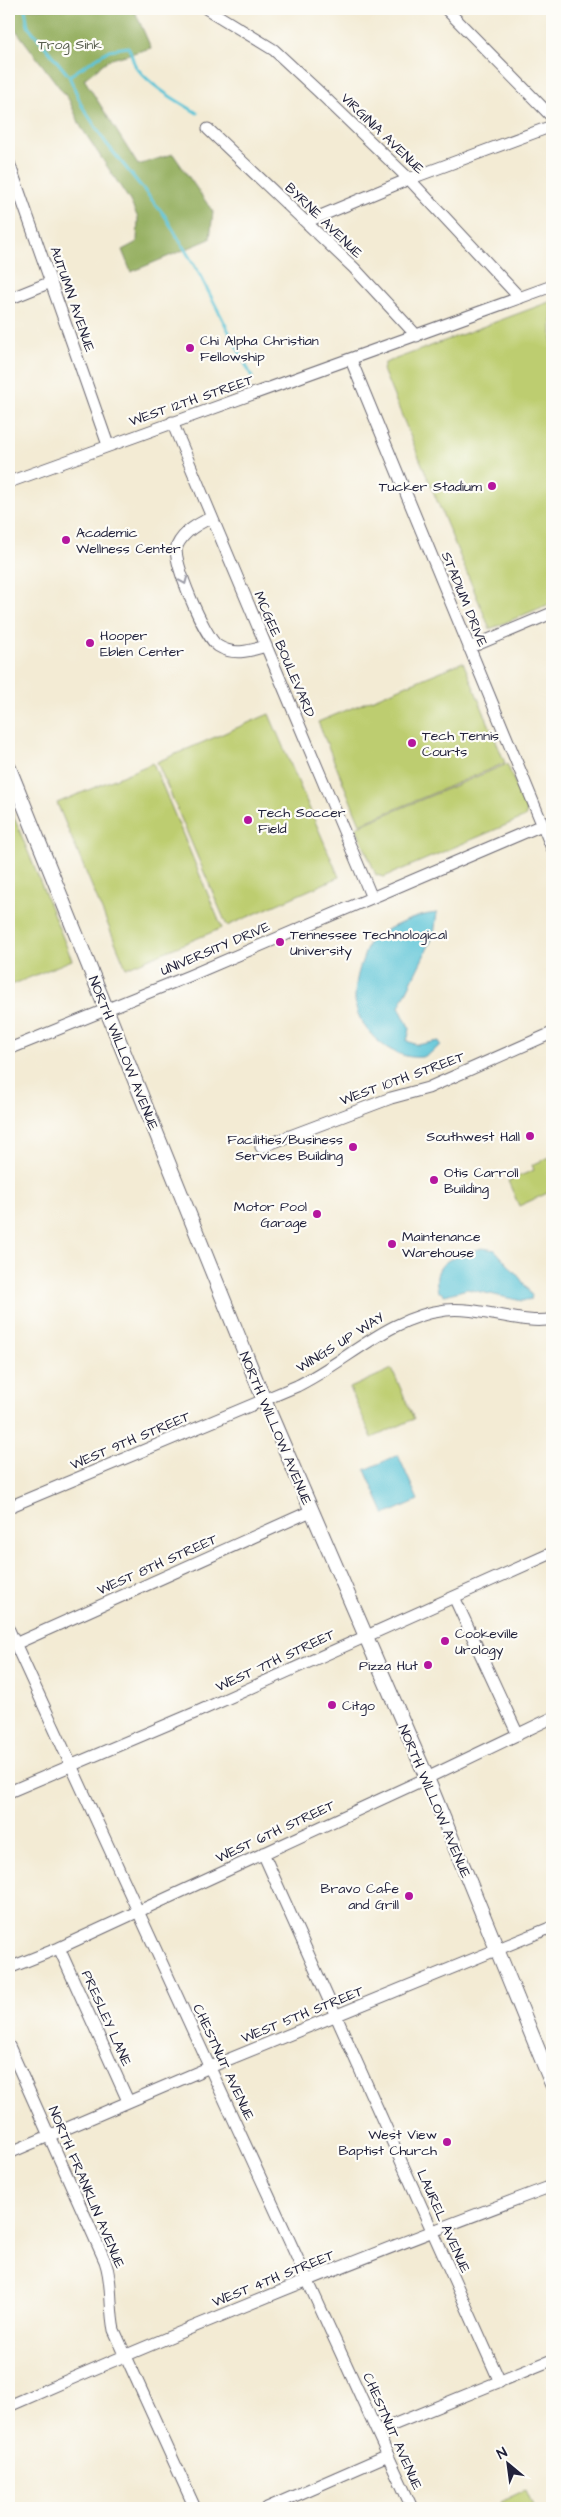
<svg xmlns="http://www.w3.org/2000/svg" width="561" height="2517" font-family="'Architects Daughter',sans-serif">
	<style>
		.green { fill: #bdcd70; stroke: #707856 }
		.forest { fill: #96b062; stroke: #5c694e }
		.water { fill: #5bc4d7; stroke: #3e7389 }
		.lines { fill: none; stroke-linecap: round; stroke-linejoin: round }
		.stream { stroke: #5bc4d7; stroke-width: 3 }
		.minor-casing { stroke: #6b6871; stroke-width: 13 }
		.major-casing { stroke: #6b6871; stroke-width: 16 }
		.minor { stroke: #fff; stroke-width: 11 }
		.major { stroke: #fff; stroke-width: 14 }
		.oneway { stroke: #9c9ca7 }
		.poi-dot { fill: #b5179e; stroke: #fdfcf7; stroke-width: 2 }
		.labels { text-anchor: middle; stroke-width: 4.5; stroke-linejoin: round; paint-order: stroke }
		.park-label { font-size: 14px; fill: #585e4e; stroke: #fdfcf7 }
		.street-label { font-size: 14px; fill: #22223b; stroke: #fdfcf7 }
		.poi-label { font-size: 14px; fill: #22223b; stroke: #fdfcf7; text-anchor: start }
	</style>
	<rect width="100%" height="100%" fill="#fdfcf7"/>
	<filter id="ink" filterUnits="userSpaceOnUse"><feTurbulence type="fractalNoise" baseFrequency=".02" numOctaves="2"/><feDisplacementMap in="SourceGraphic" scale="10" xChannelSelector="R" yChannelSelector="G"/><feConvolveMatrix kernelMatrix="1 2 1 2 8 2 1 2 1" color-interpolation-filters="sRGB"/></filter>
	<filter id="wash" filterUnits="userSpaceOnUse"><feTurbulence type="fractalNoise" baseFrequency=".0096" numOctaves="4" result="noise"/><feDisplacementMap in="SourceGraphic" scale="20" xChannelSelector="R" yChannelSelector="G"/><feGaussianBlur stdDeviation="1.12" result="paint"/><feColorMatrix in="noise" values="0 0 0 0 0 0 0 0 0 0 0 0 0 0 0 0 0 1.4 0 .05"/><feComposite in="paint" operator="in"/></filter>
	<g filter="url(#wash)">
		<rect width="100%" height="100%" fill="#f3ebd4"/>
		<path class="green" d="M552 301V603L490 629 383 370 385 363Z
			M463 662 505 763 360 824 318 722Z
			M269 714 339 877 227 926 157 762Z
			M153 763 222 928 126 968 57 803Z
			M507 764 527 811 525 817 384 877 376 875 356 827Z
			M9 805 72 960 9 986Z
			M552 1156V1191L519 1206 508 1181 534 1170 532 1165Z
			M392 1369 414 1419 372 1438 350 1388Z
			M526 2490 534 2508H504L501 2502Z"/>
		<path class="forest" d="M9 9H134L151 48 108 60 84 79 138 165 173 154 213 212 210 239 131 272 122 250 137 242 138 218 130 201 81 127 69 100 9 21Z"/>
		<path class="water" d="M437 913 434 935 399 1007 410 1029 407 1041 417 1045 439 1041 441 1045C435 1049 428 1056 422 1057 391 1061 354 1027 355 997 355 977 363 957 371 938 392 927 413 915 437 913Z
			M482 1248 495 1250 520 1278 532 1296 531 1299 522 1301 467 1289 445 1295 438 1291C430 1259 458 1256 482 1248Z
			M398 1455 418 1500 385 1515 365 1470Z"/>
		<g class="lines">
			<path class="stream" d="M25 9 28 26 69 76 109 50 128 47C133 53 131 61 137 68 153 88 176 100 197 113
				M69 76 82 106 106 143 165 216 200 275 252 377"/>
		</g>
	</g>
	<g filter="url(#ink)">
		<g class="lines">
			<defs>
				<path id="minor" d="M207 9 274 50 318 91 409 179 520 298
					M446 9 552 117
					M208 129 354 268 417 336
					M9 163 108 445
					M306 222 409 179 552 126
					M9 299 51 282
					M351 360 552 848
					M172 422 372 898
					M9 482 552 286
					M212 517C198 524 184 531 177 546 171 559 205 638 218 646 234 656 249 651 266 646
					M469 648 552 613
					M9 1049 189 976 542 825
					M261 1147 391 1098 428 1088 552 1033
					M9 1507 297 1386C348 1361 388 1317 446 1310 478 1306 526 1326 552 1319
					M454 1597 518 1735
					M9 1630 412 2508
					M15 1644 311 1511
					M9 1792 197 1712 552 1553
					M263 1853 500 2382
					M59 1948 128 2101
					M9 1968 59 1948 427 1778 552 1718
					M9 2046 105 2261C113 2283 109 2307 114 2330L195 2508
					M9 2153 210 2067 552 1927
					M9 2406C188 2327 369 2254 552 2186
					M378 2431 552 2360
					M267 2508 388 2455"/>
				<path id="major" d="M9 768 264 1400 427 1778 552 2084"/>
			</defs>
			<use href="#minor" class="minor-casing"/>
			<use href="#major" class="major-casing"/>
			<use href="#minor" class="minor"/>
			<use href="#major" class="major"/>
		</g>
		<defs><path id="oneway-chevron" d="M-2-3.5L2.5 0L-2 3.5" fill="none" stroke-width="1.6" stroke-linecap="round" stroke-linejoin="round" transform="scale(1.25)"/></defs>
		<use class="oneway" href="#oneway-chevron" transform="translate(184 581) rotate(67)"/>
	</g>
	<g class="poi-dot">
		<circle cx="190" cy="348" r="5"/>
		<circle cx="492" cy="486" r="5"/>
		<circle cx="66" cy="540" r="5"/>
		<circle cx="90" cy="643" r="5"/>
		<circle cx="412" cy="743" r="5"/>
		<circle cx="248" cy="820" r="5"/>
		<circle cx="280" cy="942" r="5"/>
		<circle cx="530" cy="1136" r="5"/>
		<circle cx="353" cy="1147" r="5"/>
		<circle cx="434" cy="1180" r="5"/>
		<circle cx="317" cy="1214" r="5"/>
		<circle cx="392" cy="1244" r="5"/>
		<circle cx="445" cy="1641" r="5"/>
		<circle cx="428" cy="1665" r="5"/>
		<circle cx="332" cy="1705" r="5"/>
		<circle cx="409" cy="1896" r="5"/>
		<circle cx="447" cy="2142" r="5"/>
	</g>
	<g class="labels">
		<g class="park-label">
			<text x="70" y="49">Trog Sink</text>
		</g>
		<g class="street-label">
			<text transform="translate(383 133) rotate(44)" y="5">VIRGINIA AVENUE</text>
			<text transform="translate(324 220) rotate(44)" y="5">BYRNE AVENUE</text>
			<text transform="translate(73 299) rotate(71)" y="5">AUTUMN AVENUE</text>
			<text transform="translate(191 400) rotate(-19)" y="5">WEST 12TH STREET</text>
			<text transform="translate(465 599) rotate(68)" y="5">STADIUM DRIVE</text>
			<text transform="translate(285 654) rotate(67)" y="5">MCGEE BOULEVARD</text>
			<text transform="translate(215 948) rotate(-23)" y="5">UNIVERSITY DRIVE</text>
			<text transform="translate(124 1053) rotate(68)" y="5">NORTH WILLOW AVENUE</text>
			<text transform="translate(402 1078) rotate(-20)" y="5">WEST 10TH STREET</text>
			<text transform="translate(340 1342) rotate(-32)" y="5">WINGS UP WAY</text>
			<text transform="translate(276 1428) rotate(67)" y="5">NORTH WILLOW AVENUE</text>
			<text transform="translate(130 1440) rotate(-23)" y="5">WEST 9TH STREET</text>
			<text transform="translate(157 1564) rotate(-24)" y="5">WEST 8TH STREET</text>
			<text transform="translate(275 1660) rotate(-25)" y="5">WEST 7TH STREET</text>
			<text transform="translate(435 1801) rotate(67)" y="5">NORTH WILLOW AVENUE</text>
			<text transform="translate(275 1831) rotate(-25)" y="5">WEST 6TH STREET</text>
			<text transform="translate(302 2014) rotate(-22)" y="5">WEST 5TH STREET</text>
			<text transform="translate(107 2018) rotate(66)" y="5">PRESLEY LANE</text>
			<text transform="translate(224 2062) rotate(65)" y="5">CHESTNUT AVENUE</text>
			<text transform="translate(87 2187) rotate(67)" y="5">NORTH FRANKLIN AVENUE</text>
			<text transform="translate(444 2221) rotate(66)" y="5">LAUREL AVENUE</text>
			<text transform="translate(273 2278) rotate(-22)" y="5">WEST 4TH STREET</text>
			<text transform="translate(393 2431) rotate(66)" y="5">CHESTNUT AVENUE</text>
		</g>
		<g class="poi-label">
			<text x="200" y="345">Chi Alpha Christian<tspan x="200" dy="16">Fellowship</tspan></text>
			<text x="482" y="491" text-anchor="end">Tucker Stadium</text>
			<text x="76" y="537">Academic<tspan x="76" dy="16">Wellness Center</tspan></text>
			<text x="100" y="640">Hooper<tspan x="100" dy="16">Eblen Center</tspan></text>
			<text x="422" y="740">Tech Tennis<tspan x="422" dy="16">Courts</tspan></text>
			<text x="258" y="817">Tech Soccer<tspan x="258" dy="16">Field</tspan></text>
			<text x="290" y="939">Tennessee Technological<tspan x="290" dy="16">University</tspan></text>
			<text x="520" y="1141" text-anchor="end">Southwest Hall</text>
			<text x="343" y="1144" text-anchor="end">Facilities/Business<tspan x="343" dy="16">Services Building</tspan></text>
			<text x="444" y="1177">Otis Carroll<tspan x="444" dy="16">Building</tspan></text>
			<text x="307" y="1211" text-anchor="end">Motor Pool<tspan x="307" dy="16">Garage</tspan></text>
			<text x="402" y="1241">Maintenance<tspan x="402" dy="16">Warehouse</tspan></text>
			<text x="455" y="1638">Cookeville<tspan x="455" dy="16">Urology</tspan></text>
			<text x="418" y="1670" text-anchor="end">Pizza Hut</text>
			<text x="342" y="1710">Citgo</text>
			<text x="399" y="1893" text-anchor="end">Bravo Cafe<tspan x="399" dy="16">and Grill</tspan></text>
			<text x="437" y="2139" text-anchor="end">West View<tspan x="437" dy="16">Baptist Church</tspan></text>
		</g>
	</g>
	<rect width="561" height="2517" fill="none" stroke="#fdfcf7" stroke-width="30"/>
	<g transform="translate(508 2464) rotate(331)" stroke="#fdfcf7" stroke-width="4" paint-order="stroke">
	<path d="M0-4L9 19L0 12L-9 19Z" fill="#22223b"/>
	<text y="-8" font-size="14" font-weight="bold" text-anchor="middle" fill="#22223b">N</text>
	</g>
</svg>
